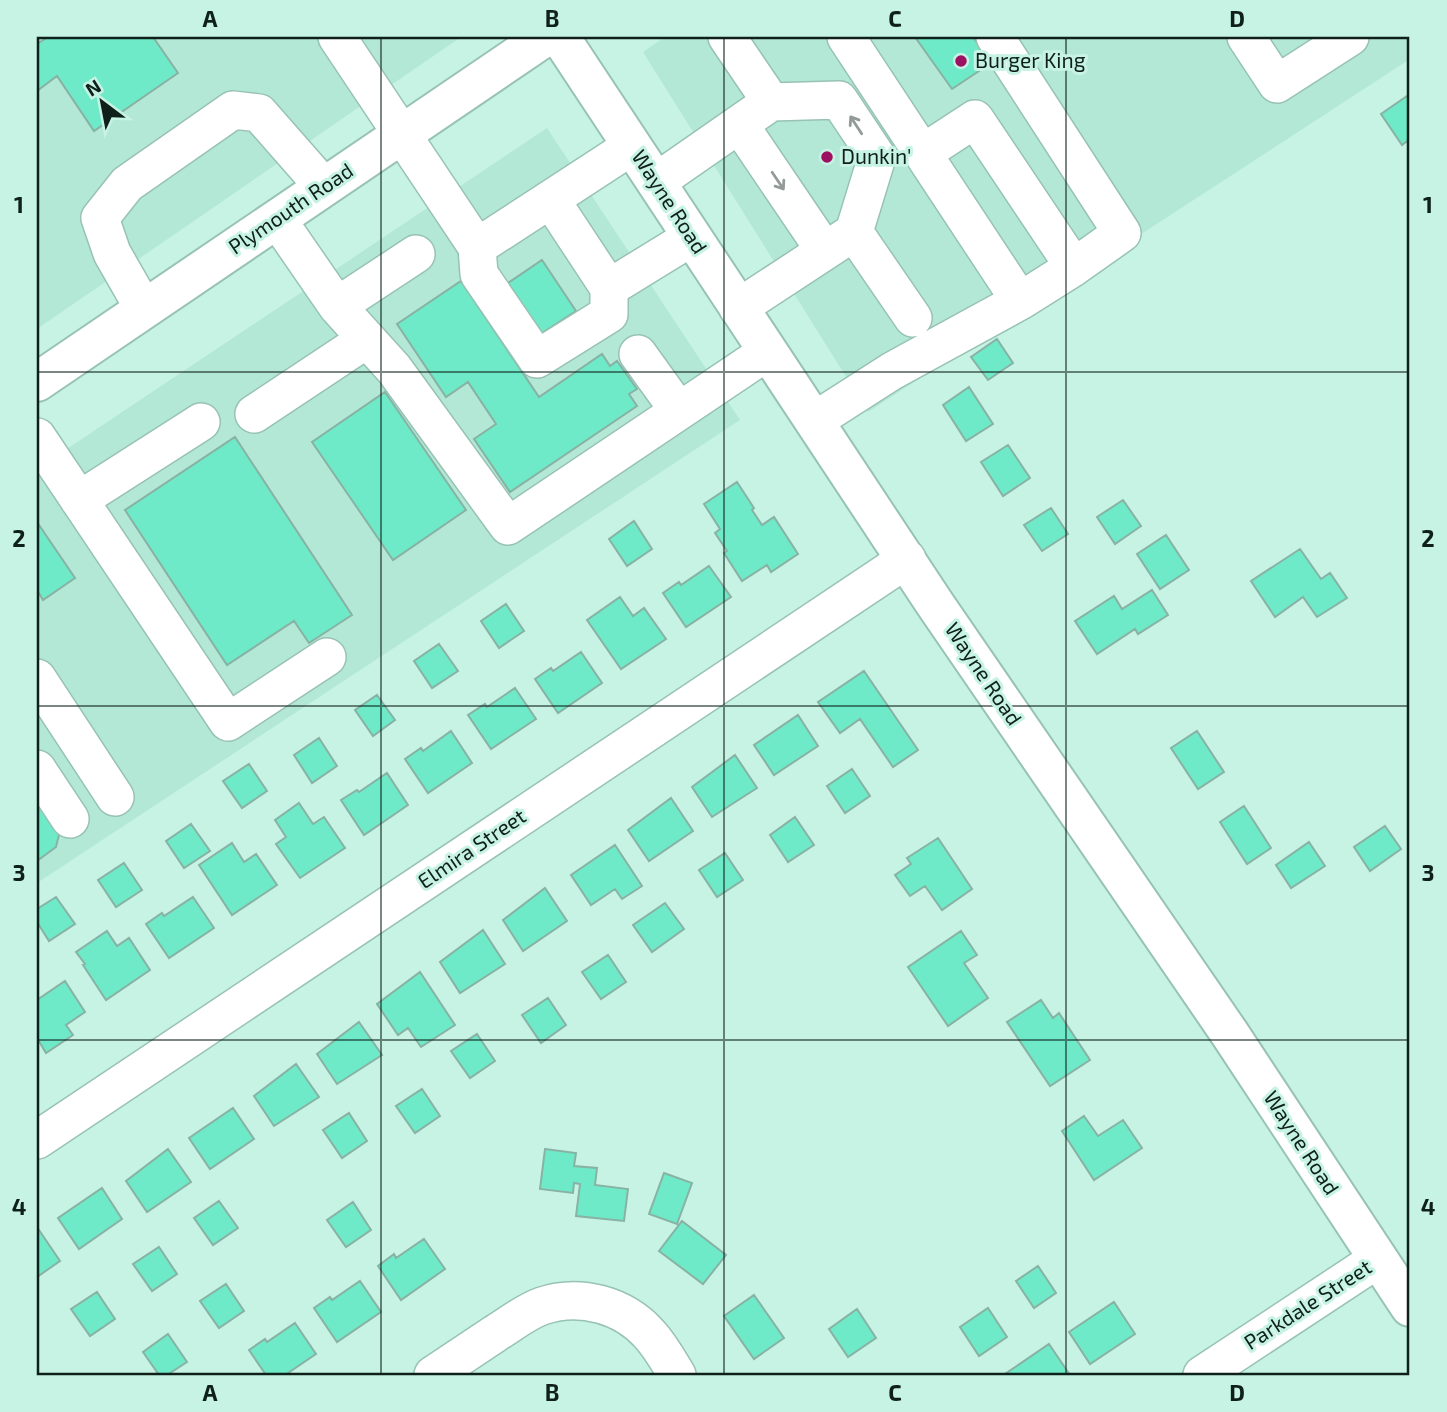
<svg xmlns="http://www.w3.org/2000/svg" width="1447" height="1412" font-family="'Exo 2',sans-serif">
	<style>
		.built { fill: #b4e8d6 }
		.building { fill: #6eeac8; stroke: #87b2a4; stroke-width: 2 }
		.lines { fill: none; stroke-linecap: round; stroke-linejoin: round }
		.minor-casing { stroke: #97c2b4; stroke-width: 40 }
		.major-casing { stroke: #97c2b4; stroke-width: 42 }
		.minor { stroke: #fff; stroke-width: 37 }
		.major { stroke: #fff; stroke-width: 38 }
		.oneway { stroke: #939b98 }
		.grid { fill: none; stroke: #0f201b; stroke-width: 2; stroke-opacity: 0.55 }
		.poi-dot { fill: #9c1161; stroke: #c7f3e4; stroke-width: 2.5 }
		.labels { text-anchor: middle; stroke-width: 6; stroke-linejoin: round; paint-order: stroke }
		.poi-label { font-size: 21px; fill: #0f201b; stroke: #c7f3e4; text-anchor: start }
		.street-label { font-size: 21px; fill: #0f201b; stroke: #c7f3e4 }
		.neatline { fill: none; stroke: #0f201b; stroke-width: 2.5 }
		.grid-label { font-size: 23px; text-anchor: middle; font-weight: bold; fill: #0f201b }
	</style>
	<rect width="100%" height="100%" fill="#c7f3e4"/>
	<path class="built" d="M37 37H461L37 329Z
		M665 37H1410V59L868 412 643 52Z
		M547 128 740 420 37 883V469Z"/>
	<path class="building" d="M48 37H153L178 73 94 131 57 76 37 91V44Z
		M915 37H973L991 63 952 89Z
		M1410 94V139L1402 145 1381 114Z
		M542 260 576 311 536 337 502 287Z
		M461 281 539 397 602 354 610 366 617 361 637 389 629 394 637 406 510 492 474 439 496 424 468 382 446 397 397 324Z
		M997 339 1013 363 988 380 971 357Z
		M969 387 993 424 966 441 943 405Z
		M385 392 466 510 393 560 312 442Z
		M235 437 352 615 309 643 294 621 227 665 125 510Z
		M1008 445 1030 478 1003 496 981 462Z
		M737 482 754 508 752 510 762 525 774 517 798 554 771 572 767 565 742 581 724 553 727 551 715 533 720 529 704 504Z
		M1123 500 1141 526 1115 544 1097 517Z
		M1051 508 1068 534 1042 551 1024 525Z
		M634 521 652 549 627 566 609 539Z
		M37 522 75 578 43 600 37 590Z
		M1166 535 1189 570 1160 589 1137 554Z
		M1300 549 1321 579 1330 573 1347 598 1317 617 1303 597 1275 617 1251 581Z
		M709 566 731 597 686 627 663 593 679 582 681 585Z
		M1152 590 1168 615 1138 634 1135 629 1097 654 1075 621 1114 596 1122 609Z
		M620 597 633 616 644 608 666 639 621 669 587 620Z
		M506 604 524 631 499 648 481 621Z
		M439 644 458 671 432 688 414 661Z
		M581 652 602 683 558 713 535 679 551 668 553 671Z
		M864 671 918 750 893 767 860 719 840 733 818 702Z
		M515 688 536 719 491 749 468 715 485 704 487 707Z
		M377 695 395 720 373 736 355 710Z
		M798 715 818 746 774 775 754 745Z
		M451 731 472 763 428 793 405 759 421 748 423 751Z
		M1197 731 1224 772 1198 789 1171 748Z
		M319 738 337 766 312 783 294 755Z
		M735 755 757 788 712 817 692 787Z
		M249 764 267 791 242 808 223 781Z
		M852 769 870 796 845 813 827 786Z
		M387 773 408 805 364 835 341 800 357 790 359 792Z
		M37 781 61 827 56 847 37 861Z
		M671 798 693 831 649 861 628 830Z
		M299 803 313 824 324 817 345 848 300 878 276 844 286 837 275 820Z
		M1244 806 1271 848 1247 864 1220 822Z
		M795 817 814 845 788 862 770 835Z
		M191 824 210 851 184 868 166 841Z
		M1385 826 1401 849 1370 871 1354 847Z
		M938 838 972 889 942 910 925 886 910 896 895 875 911 864 907 858Z
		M1309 842 1325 866 1291 888 1276 865Z
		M232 843 244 862 256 854 277 885 232 915 199 865Z
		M615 845 642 886 622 899 615 889 591 905 571 875Z
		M725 853 743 880 717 897 699 870Z
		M124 863 142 890 116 907 98 880Z
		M545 888 567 921 523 951 503 920Z
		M56 897 75 924 49 941 37 922V909Z
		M193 897 214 928 169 958 146 924 162 913 164 916Z
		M665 903 684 929 652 952 633 925Z
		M483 930 505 964 460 993 440 962Z
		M107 931 117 946 129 938 150 970 106 1000 83 965 85 964 76 952Z
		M961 931 977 955 964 963 988 998 948 1026 908 967Z
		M608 955 626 982 601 999 582 972Z
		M420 972 455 1025 421 1047 408 1028 398 1035 377 1004Z
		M65 981 85 1012 66 1025 73 1035 46 1053 37 1038V1000Z
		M548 998 566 1025 541 1043 522 1015Z
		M1041 1000 1053 1018 1059 1013 1090 1060 1050 1086 1007 1022Z
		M359 1022 382 1055 337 1084 317 1054Z
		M477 1034 495 1061 470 1078 451 1051Z
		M296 1064 319 1097 274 1126 254 1096Z
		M422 1089 440 1116 415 1133 396 1106Z
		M233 1108 254 1139 210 1169 189 1138Z
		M349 1113 367 1141 342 1158 323 1130Z
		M1084 1116 1098 1136 1123 1120 1142 1148 1094 1180 1062 1131Z
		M168 1149 191 1182 147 1212 126 1181Z
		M545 1149 576 1153 574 1166 597 1168 595 1185 628 1189 624 1221 576 1216 580 1184 574 1183 573 1193 540 1189Z
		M664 1173 692 1183 677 1224 649 1214Z
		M102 1188 122 1219 79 1249 58 1218Z
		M219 1201 238 1228 213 1245 194 1218Z
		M353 1202 371 1230 346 1247 327 1220Z
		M682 1221 726 1255 703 1284 659 1251Z
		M39 1230 60 1261 37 1277V1232Z
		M424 1239 445 1269 401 1300 378 1266 394 1254 396 1258Z
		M159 1247 177 1274 152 1291 133 1264Z
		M1038 1266 1056 1293 1034 1308 1016 1281Z
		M360 1281 381 1312 337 1342 314 1308 330 1297 332 1300Z
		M226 1284 244 1311 219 1328 200 1301Z
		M97 1292 115 1319 90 1336 71 1309Z
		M754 1295 784 1338 754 1359 724 1316Z
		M1114 1302 1135 1334 1090 1364 1069 1332Z
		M988 1308 1007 1337 979 1356 960 1327Z
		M857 1309 876 1338 848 1357 829 1329Z
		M295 1323 316 1354 285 1375H266L249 1350 265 1339 267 1342Z
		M168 1334 187 1362 167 1375H159L143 1352Z
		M1049 1344 1070 1375H1006L1005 1374Z"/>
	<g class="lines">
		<defs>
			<path id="minor" d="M337 37 477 247 632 146
				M727 37 771 102
				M846 37 1020 301 1074 267 975 119 923 153
				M995 37 1122 233 1074 267
				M1246 37 1277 84 1350 37
				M739 124 825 251
				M656 182 771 102 839 100 877 157 854 232 738 308
				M551 200 609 288 692 237
				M277 219 337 306 394 369 508 526 767 352
				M854 232 913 318
				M477 247 479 274 537 359 609 314V288
				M337 306 416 254
				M144 309 112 253 100 218 127 184 233 110 259 113 324 187
				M638 354 679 411
				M254 414 367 339
				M814 421 892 371 1020 301
				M37 437 228 722 327 657
				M79 500 201 422
				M37 678 115 797
				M37 769 70 819
				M37 1140 907 559
				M433 1375C454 1361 475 1347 496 1333 511 1324 525 1312 542 1306 580 1293 624 1305 650 1335 661 1347 669 1362 677 1375
				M1202 1375 1378 1259"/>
			<path id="major" d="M560 37 935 604 1230 1034 1410 1307
				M37 382 545 37"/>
		</defs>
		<use href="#minor" class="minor-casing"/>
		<use href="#major" class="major-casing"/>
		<use href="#minor" class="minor"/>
		<use href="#major" class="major"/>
	</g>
	<defs><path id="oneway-shaft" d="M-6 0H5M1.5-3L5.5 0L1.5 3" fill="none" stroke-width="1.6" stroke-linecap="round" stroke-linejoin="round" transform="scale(1.75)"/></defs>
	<g class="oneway">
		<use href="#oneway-shaft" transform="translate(856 125) rotate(-123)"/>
		<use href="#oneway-shaft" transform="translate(778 181) rotate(56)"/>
	</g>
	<path class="grid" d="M381 37V1375M724 37V1375M1066 37V1375M37 372H1410M37 706H1410M37 1040H1410"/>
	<g class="poi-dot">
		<circle cx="961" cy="61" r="7"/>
		<circle cx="827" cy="157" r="7"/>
	</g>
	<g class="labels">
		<g class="poi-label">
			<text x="975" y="68">Burger King</text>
			<text x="841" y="164">Dunkin'</text>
		</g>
		<g class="street-label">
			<text transform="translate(669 202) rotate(57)" y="7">Wayne Road</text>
			<text transform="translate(291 209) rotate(-34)" y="7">Plymouth Road</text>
			<text transform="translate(983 674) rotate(56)" y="7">Wayne Road</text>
			<text transform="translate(472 849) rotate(-34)" y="7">Elmira Street</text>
			<text transform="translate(1301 1143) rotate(57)" y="7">Wayne Road</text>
			<text transform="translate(1308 1305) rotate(-33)" y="7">Parkdale Street</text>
		</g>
	</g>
	<rect width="1447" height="1412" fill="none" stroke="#c7f3e4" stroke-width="77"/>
	<g transform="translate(102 102) rotate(328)" stroke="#c7f3e4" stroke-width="5" paint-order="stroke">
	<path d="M0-5L12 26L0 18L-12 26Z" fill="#0f201b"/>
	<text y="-10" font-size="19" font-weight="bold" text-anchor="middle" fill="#0f201b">N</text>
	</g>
	<rect x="38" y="38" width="1370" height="1336" class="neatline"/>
	<g class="grid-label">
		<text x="210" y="27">A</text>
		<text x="552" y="27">B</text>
		<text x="895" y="27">C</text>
		<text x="1237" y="27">D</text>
		<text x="19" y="213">1</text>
		<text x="1428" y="213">1</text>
		<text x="19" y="547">2</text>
		<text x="1428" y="547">2</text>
		<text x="19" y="881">3</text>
		<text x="1428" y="881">3</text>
		<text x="19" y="1215">4</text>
		<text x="1428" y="1215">4</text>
		<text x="210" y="1401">A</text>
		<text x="552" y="1401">B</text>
		<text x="895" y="1401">C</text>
		<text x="1237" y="1401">D</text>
	</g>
</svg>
